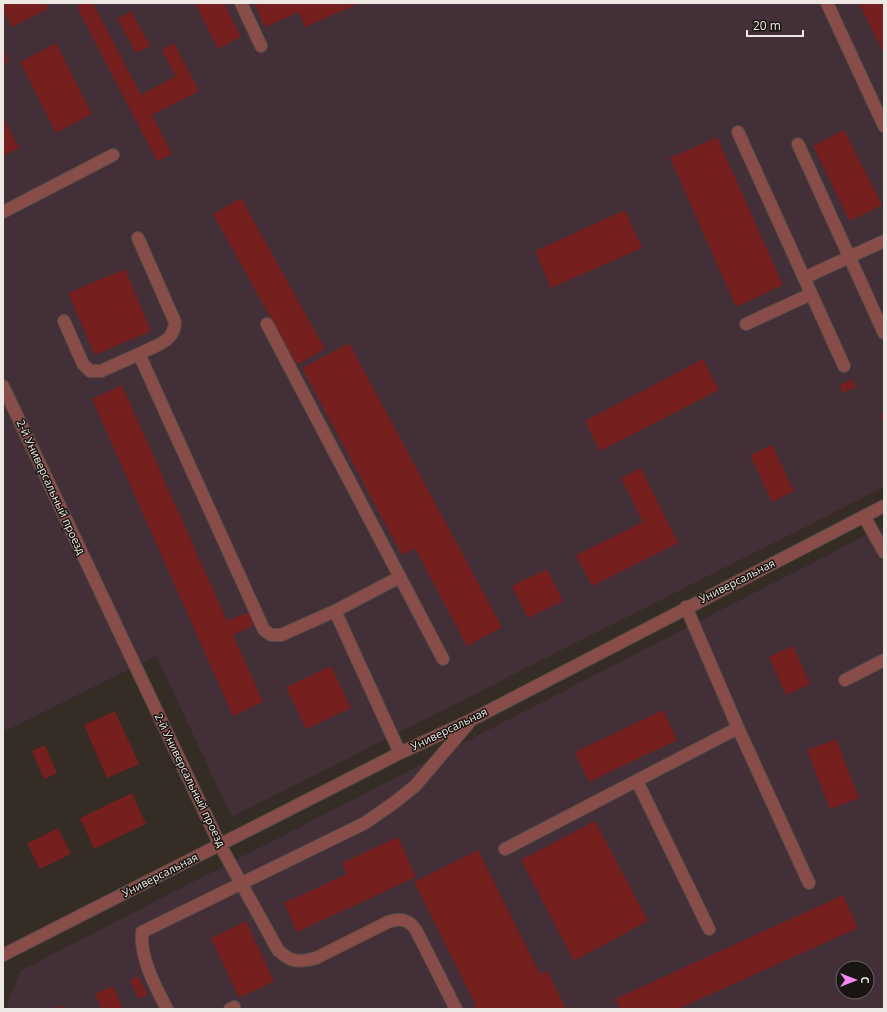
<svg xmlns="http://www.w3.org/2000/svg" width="887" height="1012" font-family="'Open Sans',sans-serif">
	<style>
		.industrial { fill: #422f37; fill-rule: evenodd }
		.building { fill: #751f1f }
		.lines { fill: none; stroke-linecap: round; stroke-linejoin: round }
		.minor-casing { stroke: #534a44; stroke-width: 14 }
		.minor { stroke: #884d48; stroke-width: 12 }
		.labels { text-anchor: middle; stroke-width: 3; stroke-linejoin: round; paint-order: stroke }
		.street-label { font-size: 11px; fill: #eee8e4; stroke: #191512 }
	</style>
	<rect width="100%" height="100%" fill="#352c25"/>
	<path class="industrial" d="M3 3H884V487L232 817 156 656 3 732Z
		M884 526V1009H6L20 971ZM843 968H867V992H843Z"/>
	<path class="building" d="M3 3H46L48 9 12 27 3 10Z
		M84 3H93L141 95 176 76 162 50 174 43 199 91 152 115 172 154 157 161 77 7Z
		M195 3H224L241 37 218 49Z
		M254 3H360L305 27 299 12 265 27Z
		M859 3H884V54Z
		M131 11 150 46 136 53 117 19Z
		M56 43 92 114 56 133 20 62Z
		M3 50 9 61 3 64Z
		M3 117 19 148 3 156Z
		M844 130 882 205 850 221 813 146Z
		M717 137 783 285 736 307 670 158Z
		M241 198 325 349 297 365 213 214Z
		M625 210 642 248 551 288 535 251Z
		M125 269 151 331 95 355 68 293Z
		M349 343 502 627 467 646 415 548 402 555 302 368Z
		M703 359 719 390 600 451 585 421Z
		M852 379 856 387 843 393 840 385Z
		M122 385 227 621 249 612 254 625 233 635 263 702 233 716 92 399Z
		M884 413V426L880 415Z
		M772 445 794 491 772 502 750 455Z
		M641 468 678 543 592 586 576 555 643 522 621 478Z
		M547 569 563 601 528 618 512 586Z
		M793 646 810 684 786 695 769 657Z
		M331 666 351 708 306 729 286 687Z
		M663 710 677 740 589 782 575 752Z
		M115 711 139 764 107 778 84 725Z
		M836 739 859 798 830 809 807 750Z
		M45 745 57 773 44 779 32 751Z
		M132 793 146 824 94 849 80 818Z
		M595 821 648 921 574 961 521 860Z
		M58 828 71 854 40 869 27 844Z
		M398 837 416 877 297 932 284 903 347 874 342 863Z
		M478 850 540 974 547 971 566 1009H470L476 1006 414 882Z
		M843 895 858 928 678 1009H620L615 999Z
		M246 921 274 981 239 998 211 938Z
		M138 976 148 994 139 999 130 981Z
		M113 986 123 1009H102L95 994Z
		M61 1005 63 1009H53Z"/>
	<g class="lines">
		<defs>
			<path id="minor" d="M241 3 261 46
				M827 3 884 126
				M738 132 844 366
				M798 144 884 333
				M3 212 113 155
				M138 238 175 322C175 342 154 346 139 354
				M804 278 884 241
				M64 321 83 364 90 371H101L139 354 264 630 271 635H281L335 611 400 753
				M267 324 443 659
				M746 324 811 294
				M3 386 220 845 278 950C290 962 299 963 316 958L388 922C401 917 409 920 416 930L456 1009
				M864 516 884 552
				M686 607 738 728
				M335 611 400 577
				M845 680 884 660
				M637 781 709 929
				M505 849 738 728 809 883
				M3 955 400 753 471 720 884 506
				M167 1009C155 986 140 958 142 932L365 823 395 802 415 786 468 724
				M230 1009 234 1007"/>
		</defs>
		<use href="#minor" class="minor-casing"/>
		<use href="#minor" class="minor"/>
	</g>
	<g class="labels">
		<g class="street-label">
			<text transform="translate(51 487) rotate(65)" y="4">2-й Универсальный проезд</text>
			<text transform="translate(737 581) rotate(-27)" y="4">Универсальная</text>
			<text transform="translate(449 729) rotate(-26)" y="4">Универсальная</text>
			<text transform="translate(190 780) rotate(64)" y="4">2-й Универсальный проезд</text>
			<text transform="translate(160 875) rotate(-27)" y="4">Универсальная</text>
		</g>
	</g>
	<rect width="887" height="1012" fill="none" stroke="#eee8e4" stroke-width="8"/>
	<g transform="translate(855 980) rotate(90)"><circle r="19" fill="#191512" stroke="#6e6966"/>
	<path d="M0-3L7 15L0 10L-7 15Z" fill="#f689ee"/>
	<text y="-6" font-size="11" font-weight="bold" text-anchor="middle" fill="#eee8e4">С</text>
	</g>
	<path d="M747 30v6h56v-6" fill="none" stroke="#eee8e4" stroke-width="2"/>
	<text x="753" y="30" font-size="12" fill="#eee8e4" stroke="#191512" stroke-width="3" paint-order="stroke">20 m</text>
</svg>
